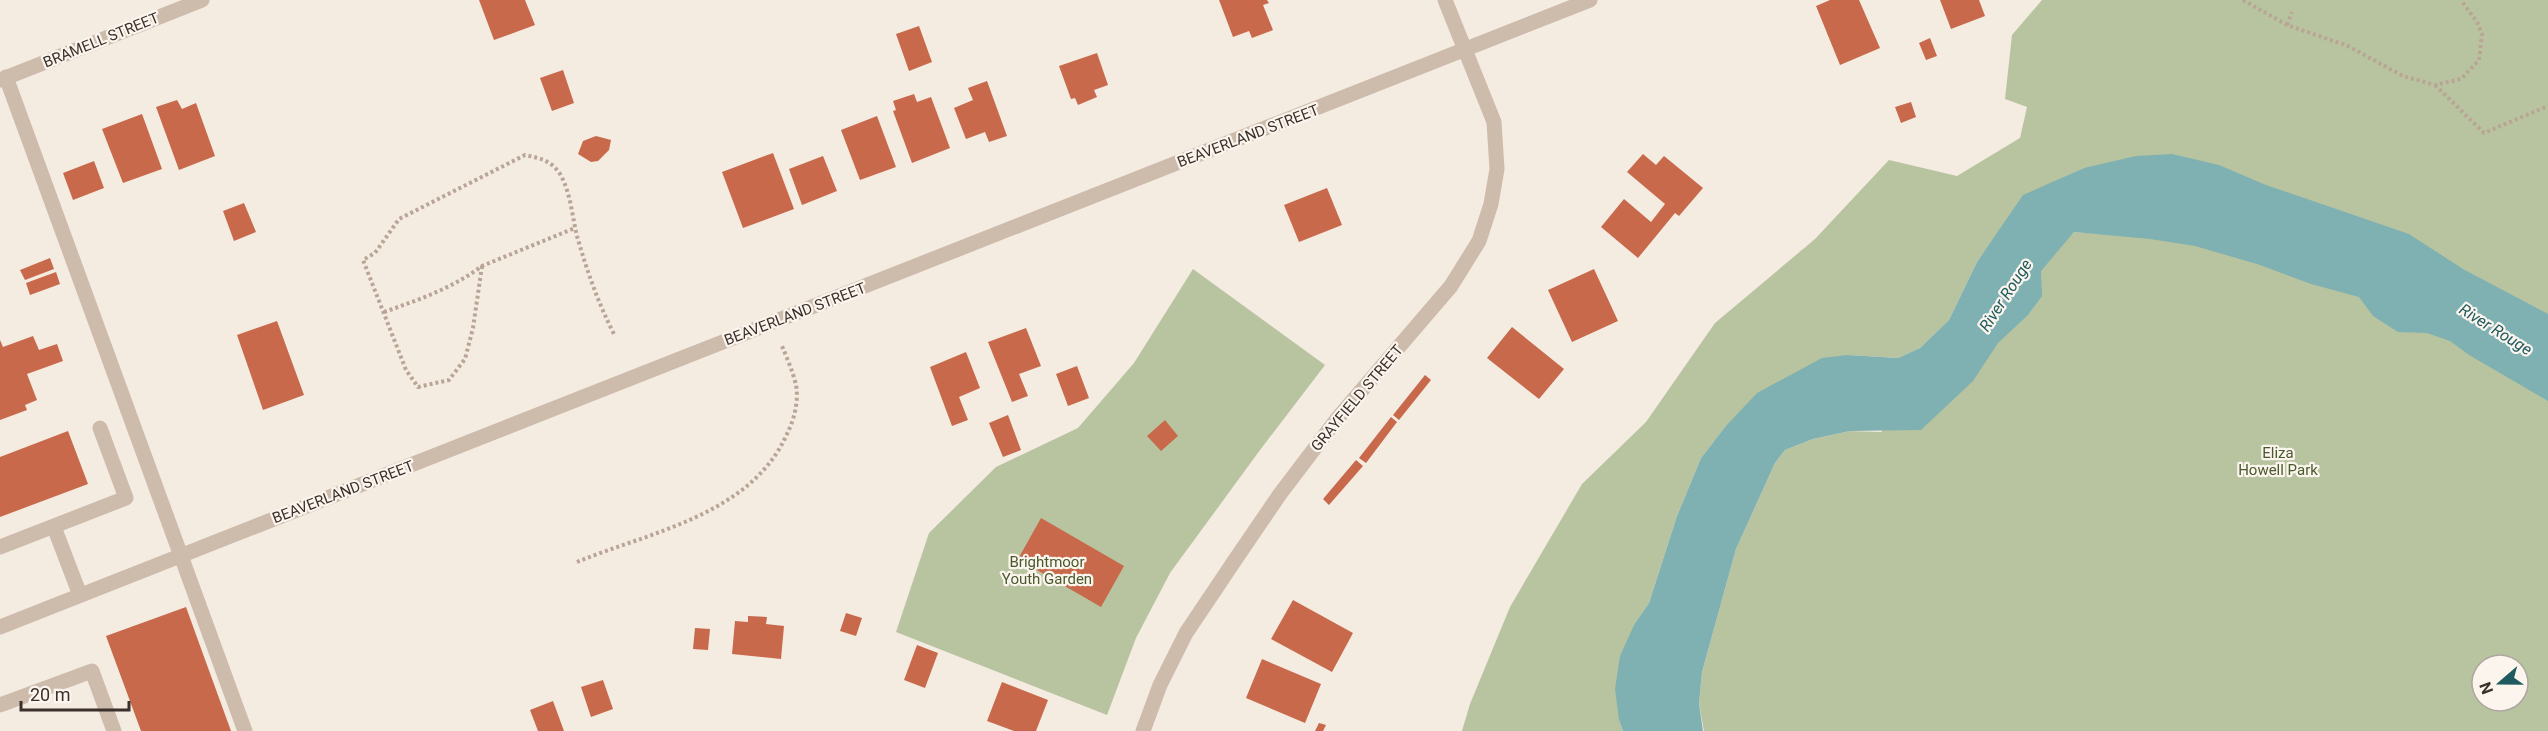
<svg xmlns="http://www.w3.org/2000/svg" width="2548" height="731" font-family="Roboto,sans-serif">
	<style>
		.green { fill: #b8c4a0; fill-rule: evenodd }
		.water { fill: #7fb0b2 }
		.building { fill: #c8694b }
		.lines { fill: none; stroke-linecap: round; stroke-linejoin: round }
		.path { stroke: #b9a596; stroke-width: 4; stroke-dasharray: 3 3; stroke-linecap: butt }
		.minor { stroke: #cdbbac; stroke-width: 15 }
		.labels { text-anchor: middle; stroke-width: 4.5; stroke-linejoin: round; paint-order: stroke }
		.street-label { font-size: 15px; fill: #3b302b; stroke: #fbf5ee }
		.park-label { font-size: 15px; fill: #4a5a2e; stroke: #fbf5ee }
		.water-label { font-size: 16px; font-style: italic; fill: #1f5a5e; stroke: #fbf5ee }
	</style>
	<rect width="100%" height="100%" fill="#f4ebe1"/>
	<path class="green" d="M2042 0H2548V731H1704L1699 704 1702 672 1736 549 1775 463 1785 450 1813 439 1850 431 1881 432 2074 232 2131 236 2084 168 2054 182 1996 235 1977 262 1949 320 1920 348 1898 358 1848 355 1725 427 1701 458 1677 516 1649 603 1635 623 1619 720 1623 731H1462L1470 704 1510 607 1582 484 1646 422 1715 323 1815 239 1889 160 1957 176 2020 138 2027 107 2005 99 2012 35ZM2482 665H2518V701H2482Z
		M1193 269 1325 365 1260 450 1170 573 1136 638 1107 715 896 632 929 533 996 467 1078 428 1134 363Z"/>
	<path class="water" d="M2172 154 2219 165 2266 185 2409 234 2463 269 2548 314V401L2469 355 2450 341 2427 333 2398 332 2373 316 2359 297 2311 284 2257 264 2195 246 2150 239 2074 232 2041 271 2042 296 2028 315 1998 343 1973 381 1921 430 1850 431 1813 439 1785 450 1775 463 1736 549 1702 672 1699 704 1703 731H1623L1619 720 1615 689 1620 656 1635 623 1649 603 1677 516 1701 458 1725 427 1757 393 1822 358 1848 355 1898 358 1920 348 1949 320 1977 262 2023 195 2084 168 2136 156Z"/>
	<path class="building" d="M479 0H525L535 25 494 40Z
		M1219 0H1267L1269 3 1263 5 1273 30 1252 38 1249 31 1233 37Z
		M1830 0H1859L1880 48 1840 65 1816 6Z
		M1940 0H1979L1985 16 1951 29Z
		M919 26 932 62 909 71 896 34Z
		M1930 38 1937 56 1926 60 1919 43Z
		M1097 53 1108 85 1094 90 1097 97 1078 105 1075 98 1071 99 1059 66Z
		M563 70 574 103 552 111 540 78Z
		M987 81 1007 136 989 142 985 132 966 139 954 108 973 100 968 88Z
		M914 94 917 102 931 97 950 148 912 163 893 111 896 110 893 101Z
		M177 100 182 109 196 103 215 156 179 170 156 107Z
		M1911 102 1916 117 1901 123 1895 107Z
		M142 114 162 169 123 183 102 129Z
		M877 116 896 167 860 180 841 130Z
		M596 136 611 140 609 150 598 161 591 162 578 154 583 141Z
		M773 153 794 209 743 228 722 172Z
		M1643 154 1656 165 1664 156 1703 188 1679 216 1675 213 1638 258 1601 227 1624 199 1651 222 1665 204 1627 172Z
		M823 156 837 191 802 205 789 169Z
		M94 161 104 188 73 200 63 173Z
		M1327 188 1342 225 1299 242 1284 205Z
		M244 203 256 232 234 241 223 211Z
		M50 258 54 269 25 280 20 270Z
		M1594 269 1618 321 1572 342 1548 290Z
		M56 272 60 284 30 295 26 283Z
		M277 321 304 395 263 410 237 335Z
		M1512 327 1564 369 1539 399 1487 358Z
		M1026 328 1041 366 1019 374 1028 396 1012 402 988 342Z
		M33 336 39 350 57 344 63 361 27 374 37 400 25 405 27 410 0 420V340L3 347Z
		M966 352 980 388 959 397 968 420 952 426 930 367Z
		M1077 366 1089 398 1068 406 1056 374Z
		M1425 375 1431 380 1399 420 1393 415Z
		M1008 415 1021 450 1003 457 989 423Z
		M1391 417 1397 422 1366 463 1359 458Z
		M1165 420 1178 436 1161 451 1147 436Z
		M68 431 88 484 0 517V457Z
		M1356 460 1363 466 1329 505 1323 499Z
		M1041 518 1124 566 1101 607 1018 559Z
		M1293 600 1353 633 1332 672 1271 639Z
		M186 607 199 643 231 731H141L106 636Z
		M846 613 862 618 856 636 840 631Z
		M748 616 767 617 766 624 784 626 781 659 732 654 735 621 748 622Z
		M695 628 710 629 708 650 693 649Z
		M917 645 938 653 925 688 904 680Z
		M1262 659 1321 684 1305 723 1246 698Z
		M603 680 613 709 591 717 581 687Z
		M1002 682 1048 700 1036 731H1014L987 721Z
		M553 701 564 731H538L530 710Z
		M1319 723 1326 725 1323 731H1315Z"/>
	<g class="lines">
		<path class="path" d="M2243 0 2287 25 2348 46 2403 76 2435 85 2461 79 2479 60 2482 34 2477 22 2461 0
			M2287 25 2292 12
			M2435 85 2484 133 2548 106
			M482 266 473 328 465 359 449 380 418 387 406 370 363 260 375 253 399 219 525 155C539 158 551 160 560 174 571 193 572 216 577 236 587 271 598 303 615 336
			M384 312C418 300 453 288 482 266L575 228
			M577 562C650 532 751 515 787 434 794 420 799 401 796 385 793 372 787 358 782 346"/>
		<path class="minor" d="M6 77 245 731
			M0 80 202 0
			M54 527 80 595
			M0 547 126 498 100 428
			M0 627 1590 0
			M0 705 92 671 114 731
			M1143 731 1160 685 1186 633 1235 560 1280 494 1337 419 1451 286 1479 241 1491 204 1497 169 1494 122 1445 0"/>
	</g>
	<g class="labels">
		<g class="street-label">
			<text transform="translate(101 40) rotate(-22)" y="5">BRAMELL STREET</text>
			<text transform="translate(1248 136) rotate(-21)" y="5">BEAVERLAND STREET</text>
			<text transform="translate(795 314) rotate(-21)" y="5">BEAVERLAND STREET</text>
			<text transform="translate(1357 398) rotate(-50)" y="5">GRAYFIELD STREET</text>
			<text transform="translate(343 492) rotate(-21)" y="5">BEAVERLAND STREET</text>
		</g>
		<g class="park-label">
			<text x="2278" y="458">Eliza<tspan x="2278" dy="17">Howell Park</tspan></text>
			<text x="1047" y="567">Brightmoor<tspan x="1047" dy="17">Youth Garden</tspan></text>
		</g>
		<g class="water-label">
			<text transform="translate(2005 295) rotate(-57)" y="6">River Rouge</text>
			<text transform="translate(2496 329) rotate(32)" y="6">River Rouge</text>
		</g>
	</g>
	<g transform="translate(2500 683) rotate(250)"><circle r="28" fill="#fbf5ee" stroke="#aea6a0" stroke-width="1.5"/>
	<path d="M0-4.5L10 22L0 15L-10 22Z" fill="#1f5a5e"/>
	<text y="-9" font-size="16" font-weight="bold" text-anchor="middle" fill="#3b302b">N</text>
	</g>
	<path d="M21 701v9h108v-9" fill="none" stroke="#3b302b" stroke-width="3"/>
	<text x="30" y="701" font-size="18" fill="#3b302b" stroke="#fbf5ee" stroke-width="4.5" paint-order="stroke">20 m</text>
</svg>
